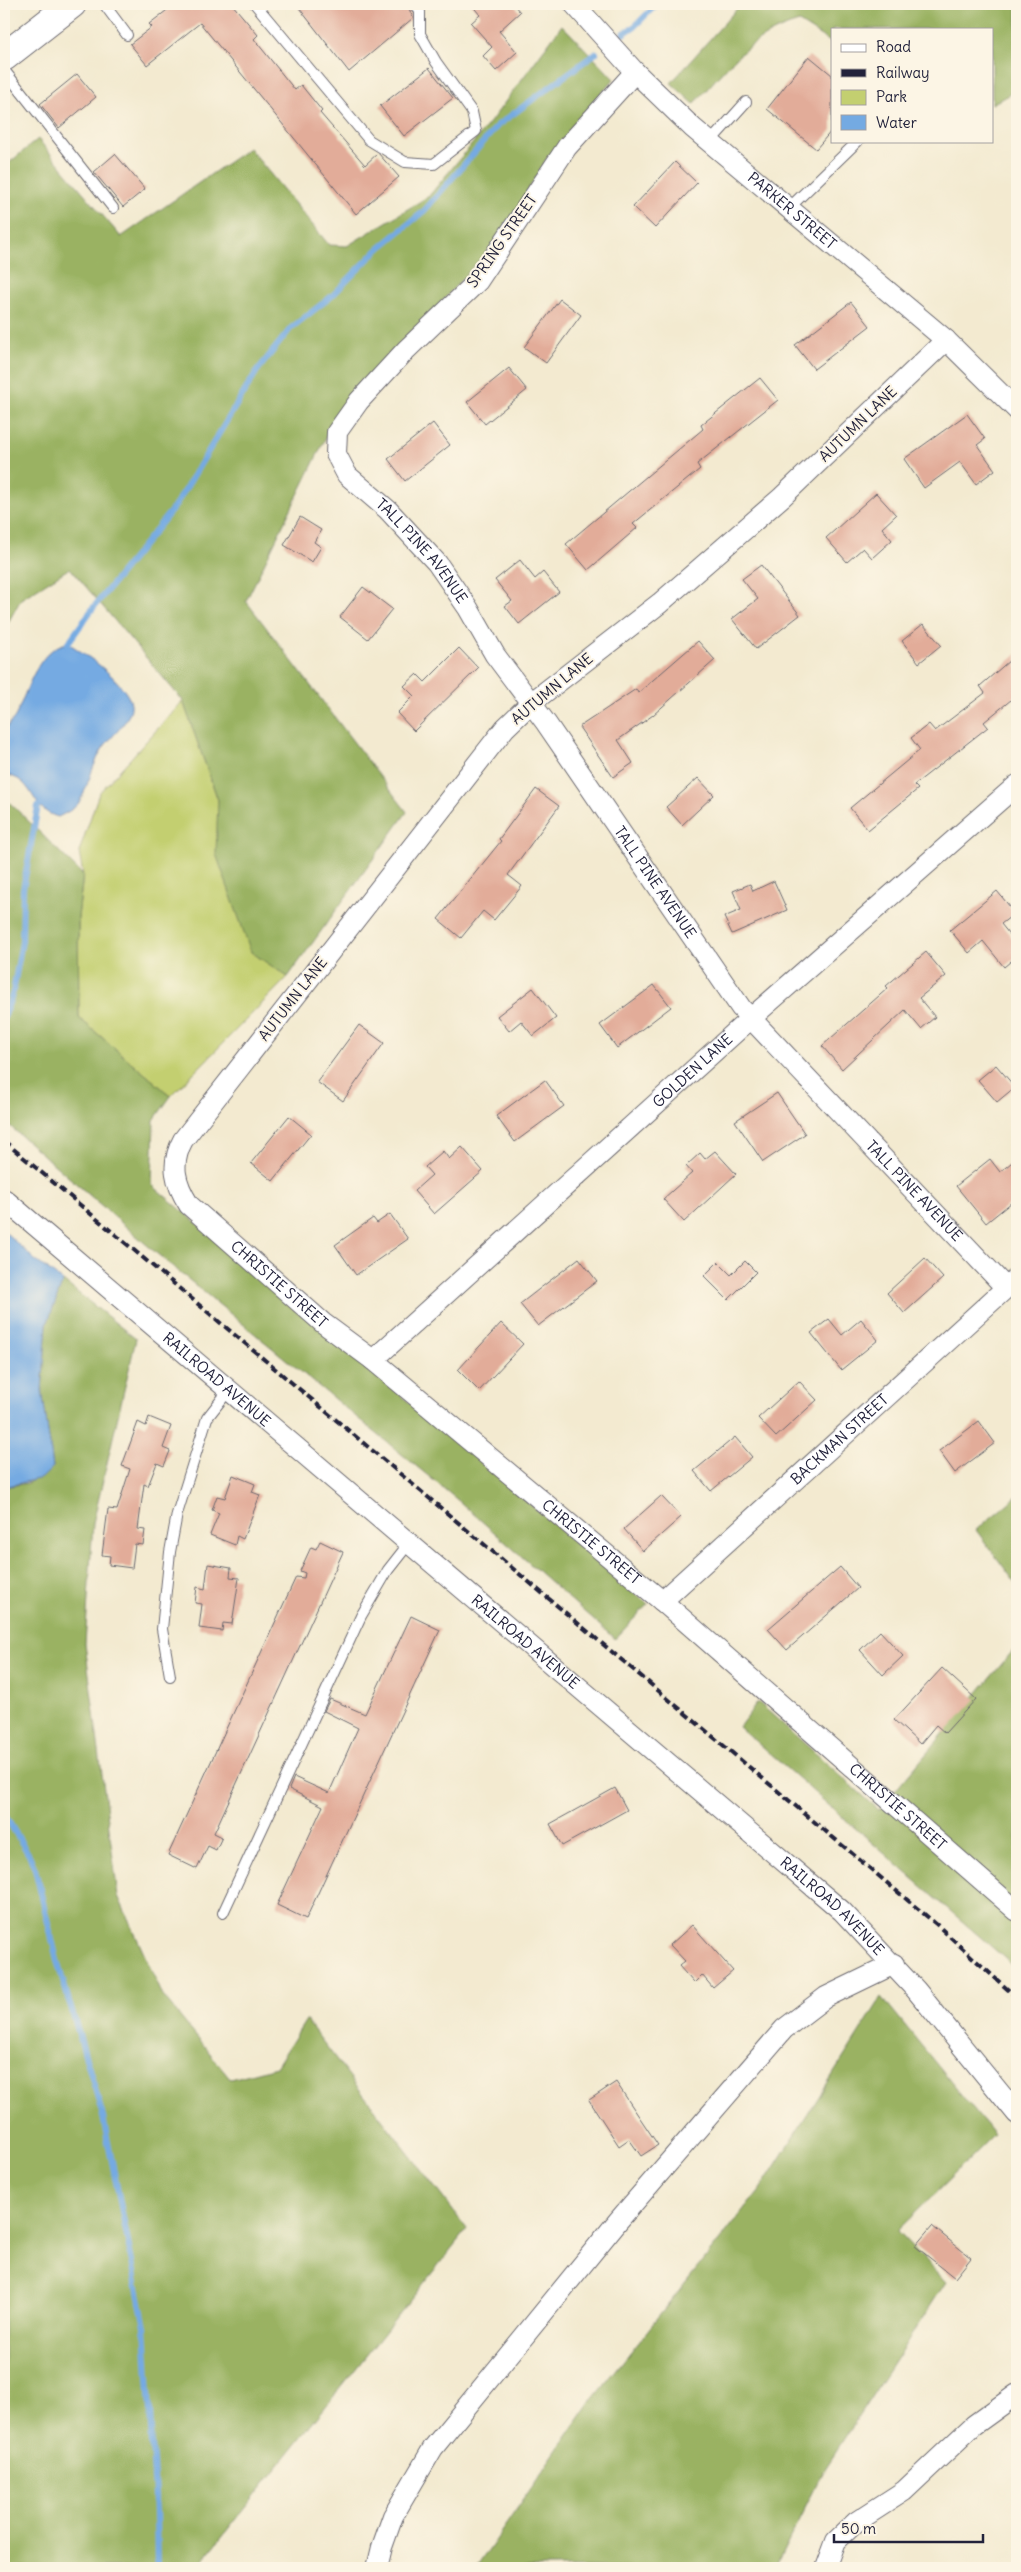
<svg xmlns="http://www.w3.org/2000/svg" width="1021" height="2572" font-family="Delius,sans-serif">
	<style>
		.green { fill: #c3cf70; stroke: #727856 }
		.forest { fill: #9ab262; stroke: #5e6a4e }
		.water { fill: #74aae2; stroke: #4b668e }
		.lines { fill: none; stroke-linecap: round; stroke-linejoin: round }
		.stream { stroke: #74aae2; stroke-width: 6 }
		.building { fill: #e2ac99 }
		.lane-casing { stroke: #6b686f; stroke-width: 12 }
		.street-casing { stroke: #6b686f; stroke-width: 22 }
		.secondary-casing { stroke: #6b686f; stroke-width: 30 }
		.lane { stroke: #fff; stroke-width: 10 }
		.street { stroke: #fff; stroke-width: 20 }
		.secondary { stroke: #fff; stroke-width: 28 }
		.rail { stroke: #22223b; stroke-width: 4; stroke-dasharray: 8 4; stroke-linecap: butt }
		.labels { text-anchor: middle; stroke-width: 4; stroke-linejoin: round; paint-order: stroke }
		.street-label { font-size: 15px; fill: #22223b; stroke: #fcf5e5 }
	</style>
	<rect width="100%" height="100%" fill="#fcf5e5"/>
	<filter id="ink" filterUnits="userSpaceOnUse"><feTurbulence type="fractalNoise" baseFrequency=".02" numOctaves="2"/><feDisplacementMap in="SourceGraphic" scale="10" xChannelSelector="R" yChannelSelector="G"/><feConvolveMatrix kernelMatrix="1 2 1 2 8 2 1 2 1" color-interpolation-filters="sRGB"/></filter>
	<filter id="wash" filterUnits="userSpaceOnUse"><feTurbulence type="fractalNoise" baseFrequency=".0096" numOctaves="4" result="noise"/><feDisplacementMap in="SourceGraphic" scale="20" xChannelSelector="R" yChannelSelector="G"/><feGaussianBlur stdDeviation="1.12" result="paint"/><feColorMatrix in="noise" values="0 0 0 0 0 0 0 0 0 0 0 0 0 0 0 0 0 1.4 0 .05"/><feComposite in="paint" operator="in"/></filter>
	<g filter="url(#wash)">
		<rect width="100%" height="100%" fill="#f3ead0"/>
		<path class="green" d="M183 701 218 800 251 952 288 977 171 1096 79 1018 78 917 83 875 79 852 99 793Z"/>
		<path class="forest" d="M741 4H1017V90L992 104V29H832V43L799 22C748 37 728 66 694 104L671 83Z
			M562 25 614 79 547 158 502 234 331 427 246 601 407 812 288 977 251 952 216 854 218 800 183 701 70 568 21 599 4 630V167L38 139 121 237 249 148 329 245 347 246 429 196 491 121Z
			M4 797 83 875 78 917 79 1018 171 1096 154 1120 152 1185 648 1604 615 1639 460 1502 155 1252 4 1121Z
			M63 1281 136 1339 93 1523 85 1644 118 1896 163 1996 231 2079 276 2067 306 2020 467 2229 197 2568H4V1487L28 1483 53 1467 42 1390 47 1324Z
			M1017 1496V1585L976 1530Z
			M1017 1646V1969L739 1727 758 1702 879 1810Z
			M882 1997 994 2135 897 2231 946 2282 823 2471 775 2568H476L592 2400 759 2191Z"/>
		<path class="water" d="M68 643C88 656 119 677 130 700 137 716 111 736 103 748 92 765 89 784 80 801 75 809 66 813 58 817 33 810 36 791 18 779 14 777 8 775 4 773 4 760 2 746 4 734 5 727 13 721 16 715 27 692 38 647 68 643Z
			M4 1231 35 1260 63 1281 47 1324 42 1390 53 1467 42 1478 4 1487Z"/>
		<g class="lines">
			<path class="stream" d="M623 34 635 26 657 4
				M68 643 93 608 175 506 257 371 291 328 332 296 377 250 424 211 498 125 596 53
				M4 1017 13 992 22 941 23 889 38 806
				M4 1717V1744
				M4 1814 29 1855 35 1869 58 1964 102 2112 145 2327 156 2512 157 2568"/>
		</g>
		<g id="blocks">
			<path class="building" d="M175 4H232L258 35 254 39 295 90 301 85 322 111 320 113 365 165 378 153 399 177 356 214 200 23 147 65 130 44 152 27 149 24Z
				M296 4H407L413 18 349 72Z
				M471 4H513L520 12 499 31 517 52 496 71 483 56 492 47 471 23 480 15Z
				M809 56 832 75V130L816 149 767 109Z
				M429 68 453 98 404 136 380 106Z
				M77 74 96 97 59 128 40 104Z
				M115 154 145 189 123 207 94 172Z
				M675 162 697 183 655 228 633 207Z
				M560 299 581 315 546 363 524 347Z
				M851 302 870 326 814 369 795 345Z
				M509 368 527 390 485 424 467 402Z
				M760 378 778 400 697 464 700 469 633 524 637 528 588 570 566 544 703 429 701 425Z
				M967 414 985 439 977 445 995 470 976 484 960 462 924 488 904 459Z
				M433 423 450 445 405 481 388 459Z
				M876 493 896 515 882 528 892 540 872 558 863 548 847 562 826 538Z
				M300 517 321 530 314 542 321 547 312 562 284 545Z
				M520 560 535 579 543 572 559 592 519 624 505 606 512 601 495 580Z
				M761 565 800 615 756 649 732 619 758 599 742 579Z
				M363 587 392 609 368 639 340 617Z
				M923 624 941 645 919 663 902 641Z
				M698 641 715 660 653 715 618 740 633 763 613 777 579 727 636 689 638 693Z
				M459 648 478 668 414 731 397 713 414 696 404 686 417 674 425 682Z
				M1017 654V695L984 722 988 727 914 785 918 789 868 830 850 808 920 750 911 738 929 724 935 731 985 693 980 686Z
				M698 778 714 795 682 825 666 807Z
				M536 789 559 806 508 875 522 886 494 920 483 911 461 938 438 919 501 841 499 839Z
				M774 881 787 910 732 934 724 917 741 910 733 891 750 884 753 891Z
				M997 891 1015 913 1001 924 1017 944V956L1004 967 983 941 969 953 950 930Z
				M926 952 946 976 919 998 935 1017 921 1029 905 1010 842 1069 822 1046 888 988 886 986Z
				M654 985 671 1007 617 1048 600 1025Z
				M533 988 556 1018 533 1036 521 1021 509 1031 497 1016Z
				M359 1025 384 1043 343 1101 317 1082Z
				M996 1065 1015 1087 997 1102 978 1080Z
				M545 1080 564 1106 515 1142 496 1116Z
				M777 1093 805 1134 763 1162 735 1121Z
				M289 1116 311 1134 273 1181 251 1163Z
				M462 1147 483 1171 434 1214 414 1191 432 1175 425 1167 443 1151 449 1159Z
				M715 1151 736 1174 684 1222 663 1199 692 1173 686 1166 700 1153 705 1159Z
				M1017 1158V1198L986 1223 956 1186 990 1159 1000 1172Z
				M390 1214 408 1239 356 1275 335 1245 373 1218 377 1223Z
				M579 1258 597 1281 538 1326 520 1304Z
				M925 1258 943 1278 904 1313 887 1293Z
				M745 1261 756 1272 728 1300 704 1276 718 1262 731 1275Z
				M829 1319 842 1335 861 1319 878 1340 841 1370 811 1333Z
				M501 1323 523 1344 479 1391 458 1370Z
				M799 1381 817 1400 776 1437 758 1418Z
				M149 1417 171 1426 163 1448 170 1451 164 1466 157 1463 148 1486 144 1484 138 1529 145 1530 143 1545 135 1544 132 1568 109 1565 110 1556 102 1555 108 1509 117 1510 130 1469 122 1466 138 1422 146 1426Z
				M979 1421 995 1443 955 1473 939 1451Z
				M735 1437 752 1457 711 1491 694 1471Z
				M233 1475 255 1484 252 1492 260 1495 243 1539 237 1536 235 1545 210 1535 219 1513 212 1510 217 1496 225 1498Z
				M661 1496 681 1517 643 1551 624 1529Z
				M320 1541 343 1552 214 1833 222 1837 216 1850 208 1846 197 1869 168 1855 296 1577 304 1578 305 1573 300 1571 311 1547 316 1549Z
				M208 1564 231 1568 230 1577 239 1578 232 1624 223 1623 222 1631 199 1628 202 1604 195 1603 197 1587 205 1589Z
				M840 1567 858 1588 787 1650 768 1629Z
				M411 1616 440 1630 306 1919 277 1905 323 1806 289 1789 294 1777 329 1793 358 1728 324 1711 330 1699 365 1714Z
				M880 1631 903 1656 883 1675 860 1650Z
				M942 1668 976 1699 945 1733 936 1725 920 1744 894 1720Z
				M615 1788 627 1810 562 1846 550 1824Z
				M692 1925 733 1971 713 1988 702 1975 694 1983 679 1966 685 1961 670 1945Z
				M616 2082 658 2145 641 2156 629 2139 619 2146 589 2100Z
				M932 2226 971 2258 955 2278 915 2246Z"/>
		</g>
	</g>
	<g filter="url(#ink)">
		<use href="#blocks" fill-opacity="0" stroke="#6b686f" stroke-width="1"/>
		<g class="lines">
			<defs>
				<path id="lane" d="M104 4 127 35
					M255 4 369 140 405 162 434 164 476 131 472 112 436 62 420 34V12L416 4
					M4 70 113 208
					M710 142 746 102
					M789 208 858 141
					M170 1676 162 1629 170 1552 177 1514 207 1418 229 1390
					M223 1913 361 1616 388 1570 410 1542"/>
				<g id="street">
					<path id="s1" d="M574 4 635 72 693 128 946 340 1017 410"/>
					<path id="s2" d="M635 72 567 147 478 281 406 350 359 401 337 432 336 454 347 475 388 510 437 563 468 608 495 655 546 723 741 1008 1005 1287"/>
					<path id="s3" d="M946 340 782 497 660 603 531 703 505 728 183 1140C170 1164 175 1183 189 1205L323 1323 373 1360 662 1601 1017 1911"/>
					<path id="s4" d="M4 1199 842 1911 916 1990 1017 2114"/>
					<path id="s5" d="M373 1360 750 1019 1017 785"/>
					<path id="s6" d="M662 1601 1017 1278"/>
					<path d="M377 2568 382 2547 393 2516 433 2448 618 2221 784 2029 826 1997 894 1964"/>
					<path d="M826 2568 836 2541 856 2522 904 2491 974 2425 1017 2394"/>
				</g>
				<path id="secondary" d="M4 57 72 4"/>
			</defs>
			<use href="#lane" class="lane-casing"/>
			<use href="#street" class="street-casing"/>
			<use href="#secondary" class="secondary-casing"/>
			<use href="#lane" class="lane"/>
			<use href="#street" class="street"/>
			<use href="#secondary" class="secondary"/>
			<path class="rail" d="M4 1141 936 1924 1017 1998"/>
		</g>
	</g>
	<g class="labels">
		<g class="street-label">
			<text dy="5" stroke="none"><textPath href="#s1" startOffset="301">PARKER STREET</textPath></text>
			<text transform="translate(502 241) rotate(-55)" y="5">SPRING STREET</text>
			<text transform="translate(858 424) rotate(-44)" y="5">AUTUMN LANE</text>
			<text dy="5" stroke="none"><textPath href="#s2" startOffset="622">TALL PINE AVENUE</textPath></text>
			<text transform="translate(552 689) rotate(-40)" y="5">AUTUMN LANE</text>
			<text dy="5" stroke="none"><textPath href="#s2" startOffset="1028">TALL PINE AVENUE</textPath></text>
			<text transform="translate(293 999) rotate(-52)" y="5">AUTUMN LANE</text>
			<text dy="5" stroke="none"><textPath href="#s5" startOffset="431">GOLDEN LANE</textPath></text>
			<text dy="5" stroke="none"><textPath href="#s2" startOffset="1432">TALL PINE AVENUE</textPath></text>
			<text dy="5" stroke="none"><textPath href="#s3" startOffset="1300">CHRISTIE STREET</textPath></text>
			<text dy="5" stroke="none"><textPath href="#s4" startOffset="279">RAILROAD AVENUE</textPath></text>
			<text dy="5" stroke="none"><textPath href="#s6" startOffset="240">BACKMAN STREET</textPath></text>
			<text dy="5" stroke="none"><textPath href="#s3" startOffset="1705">CHRISTIE STREET</textPath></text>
			<text dy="5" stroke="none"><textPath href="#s4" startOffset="684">RAILROAD AVENUE</textPath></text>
			<text dy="5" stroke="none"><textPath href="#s3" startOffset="2110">CHRISTIE STREET</textPath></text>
			<text dy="5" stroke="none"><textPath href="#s4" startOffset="1089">RAILROAD AVENUE</textPath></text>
		</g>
	</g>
	<rect width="1021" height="2572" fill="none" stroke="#fcf5e5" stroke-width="20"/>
	<rect x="831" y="28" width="162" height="115" fill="#fcf5e5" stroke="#a5a1a1"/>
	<rect x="841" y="44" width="25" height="8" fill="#ffffff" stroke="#a5a1a1"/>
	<text x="876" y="52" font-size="15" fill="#22223b">Road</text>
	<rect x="841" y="69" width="25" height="8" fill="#22223b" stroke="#a5a1a1"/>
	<text x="876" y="78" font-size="15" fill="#22223b">Railway</text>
	<rect x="841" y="90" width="25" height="15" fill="#c3cf70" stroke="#a5a1a1"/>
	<text x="876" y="102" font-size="15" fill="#22223b">Park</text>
	<rect x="841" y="115" width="25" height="15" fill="#74aae2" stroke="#a5a1a1"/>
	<text x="876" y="128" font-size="15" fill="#22223b">Water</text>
	<path d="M834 2534v8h149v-8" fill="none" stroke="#22223b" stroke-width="2.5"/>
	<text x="841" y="2534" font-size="15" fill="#22223b" stroke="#fcf5e5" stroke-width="4" paint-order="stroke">50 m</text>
</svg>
